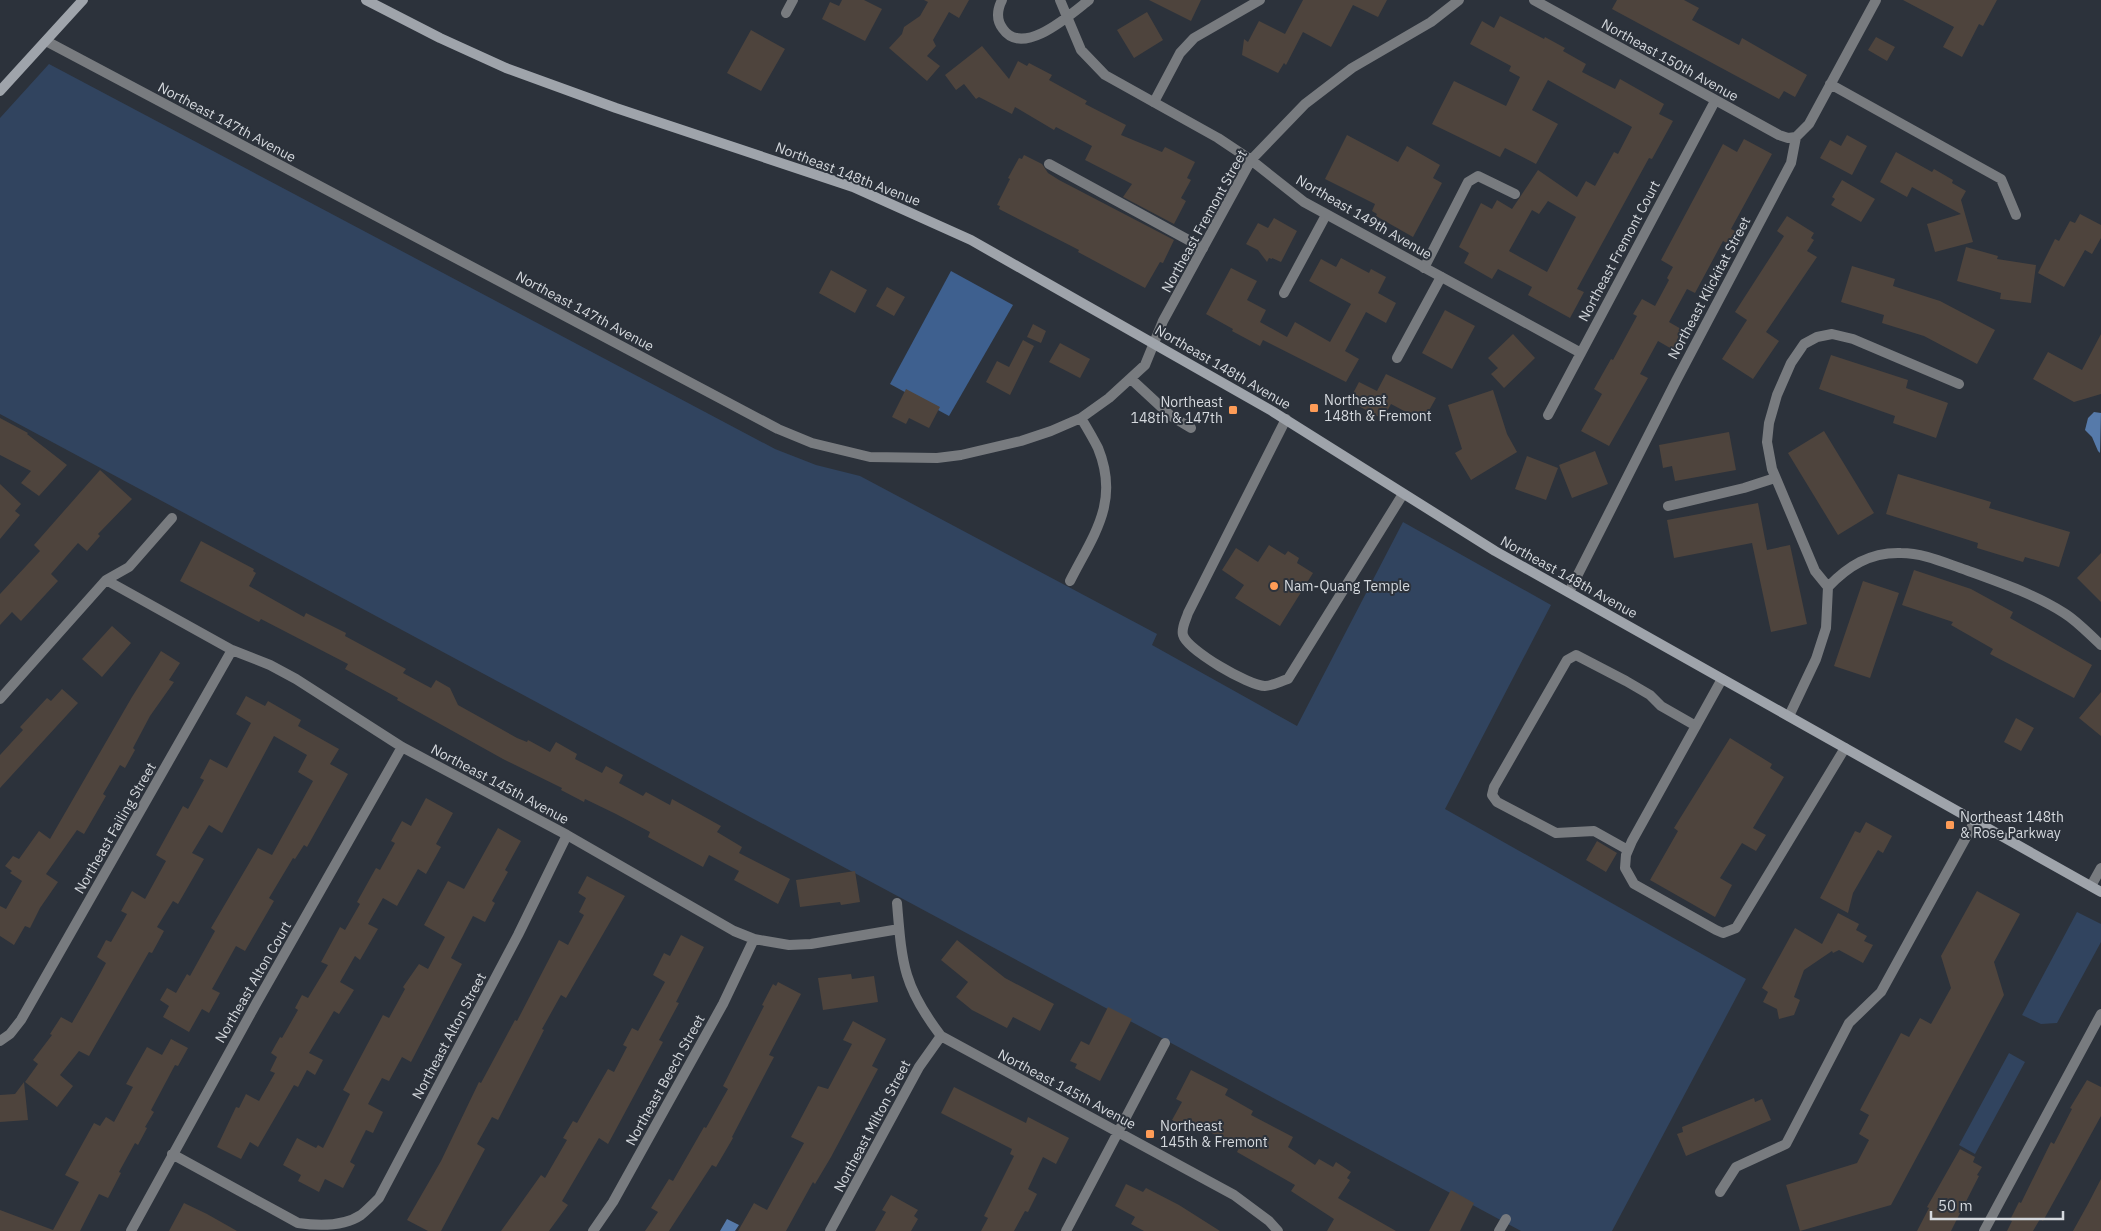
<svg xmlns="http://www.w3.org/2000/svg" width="2101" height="1231" font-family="'IBM Plex Sans',sans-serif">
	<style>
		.green { fill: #31445f }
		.forest { fill: #3e608f }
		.water { fill: #567aaa }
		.building { fill: #4e443d; fill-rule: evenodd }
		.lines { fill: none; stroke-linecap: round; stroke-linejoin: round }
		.service { stroke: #787b7f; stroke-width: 10 }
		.minor { stroke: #787b7f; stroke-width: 10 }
		.secondary { stroke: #9fa4ab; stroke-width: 10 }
		.poi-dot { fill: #fe9c57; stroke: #2c323b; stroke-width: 2 }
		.labels { text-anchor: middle; stroke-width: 4; stroke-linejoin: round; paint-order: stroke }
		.street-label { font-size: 14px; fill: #d5d9de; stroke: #2c323b }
		.poi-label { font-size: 14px; fill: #d5d9de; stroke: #2c323b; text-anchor: start }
	</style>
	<rect width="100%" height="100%" fill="#2c323b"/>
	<path class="green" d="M49 64 775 449 816 465 860 476 1157 634 1152 645 1297 726 1403 522 1551 605 1445 809 1746 979 1612 1231H1521L0 414V118Z
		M2077 912 2101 924V942L2057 1023 2041 1024 2022 1015Z
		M2009 1053 2025 1062 1975 1154 1959 1145Z"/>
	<path class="forest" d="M951 271 1013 305 949 416 890 384Z"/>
	<path class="water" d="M2094 412 2101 413 2100 453 2098 451 2092 437 2085 430 2088 418Z
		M727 1219 739 1225 735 1231H720Z"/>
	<path class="building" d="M842 0H864L882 9 865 41 822 19 830 2 839 6Z
		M924 0H969L959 18 949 12 933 40 936 46 927 56 940 66 927 81 889 48 902 34 904 27 920 16 928 2Z
		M1149 0H1201L1191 21Z
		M1303 0H1387L1378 17 1353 5 1331 47 1303 32 1286 65 1284 63 1278 73 1242 55 1244 39 1248 42 1259 21 1285 34Z
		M1617 0H1684L1699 8 1692 20 1739 45 1742 38 1807 75 1795 97 1784 91 1779 99 1612 9Z
		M1903 0H1997L1983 26 1979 24 1962 57 1943 47 1954 27Z
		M1147 12 1163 40 1134 58 1117 30Z
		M1500 16 1544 39 1545 37 1565 48 1563 51 1586 64 1582 72 1615 89 1620 79 1664 104 1659 114 1673 121 1652 159 1649 158 1577 289 1584 292 1570 318 1528 295 1532 287 1498 269 1492 279 1464 263 1469 253 1459 247 1481 203 1492 209 1497 200 1512 209 1538 170 1577 197 1586 181 1595 186 1614 152 1618 154 1632 127 1548 80 1532 110 1558 124 1536 164 1505 148 1500 157 1432 124 1454 81 1506 106 1520 77 1509 71 1511 66 1470 44 1482 21 1494 28ZM1548 201 1576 217 1547 272 1509 251 1532 210 1539 214Z
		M751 30 785 49 761 91 727 73Z
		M1876 37 1895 47 1887 61 1868 50Z
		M982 46 1009 79 1018 61 1027 66 1029 63 1052 75 1049 80 1087 101 1085 104 1126 125 1121 135 1162 152 1165 147 1195 162 1187 178 1191 180 1181 198 1186 201 1174 224 1123 197 1132 184 1085 160 1092 146 1056 127 1054 130 1015 107 1012 114 979 97 976 99 964 84 956 90 945 75Z
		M1347 135 1398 162 1407 146 1440 165 1433 178 1442 183 1413 237 1376 216 1377 214 1372 211 1375 204 1325 179Z
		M1847 135 1867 146 1852 175 1820 158 1830 140 1841 146Z
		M1744 139 1772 154 1731 229 1739 233 1732 246 1723 241 1695 293 1687 289 1669 322 1688 333 1677 352 1658 341 1640 374 1648 378 1609 446 1581 431 1602 394 1594 389 1611 359 1613 360 1637 316 1633 314 1642 299 1655 306 1669 280 1667 278 1673 267 1661 260 1723 144 1737 152Z
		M1896 152 1932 172 1934 169 1953 180 1952 183 1966 191 1961 200 1973 242 1935 252 1927 224 1961 214 1912 187 1907 197 1880 182Z
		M1024 155 1042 164 1048 173 1059 180 1174 240 1163 263 1160 262 1145 288 1078 252 1079 250 999 209 1000 206 997 205 1010 179 1008 178 1019 158 1022 159Z
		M1842 180 1875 199 1861 222 1831 205 1835 199 1832 197Z
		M2080 214 2101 225V238L2092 254 2085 250 2064 287 2038 273 2055 239 2059 241 2070 221 2075 223Z
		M1787 216 1814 233 1811 238 1814 240 1807 251 1817 257 1766 332 1779 341 1753 379 1722 359 1747 320 1735 312 1784 236 1777 231Z
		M1274 218 1297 231 1281 262 1272 258V259L1269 258 1267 262 1258 250 1246 244 1258 223 1268 228Z
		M1966 247 1998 256 1997 259 2036 265 2031 303 2000 299 2001 293 1957 281Z
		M1341 258 1369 273 1371 269 1386 277 1378 293 1396 303 1386 323 1366 312 1345 351 1359 359 1346 382 1263 340 1260 346 1232 331 1233 329 1206 314 1231 268 1257 281 1247 300 1266 310 1260 322 1287 337 1295 322 1330 342 1351 304 1309 281 1321 259 1336 267Z
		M1852 266 1895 279 1893 286 1940 301 1995 330 1977 364 1924 336 1882 323 1884 315 1841 302Z
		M831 270 867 290 855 313 819 293Z
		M887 287 905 297 894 316 876 306Z
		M1445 310 1475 326 1452 369 1422 353Z
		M1033 324 1046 331 1041 343 1027 337Z
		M1513 334 1535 358 1504 388 1491 374 1498 368 1488 358Z
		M2101 334V394L2074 402 2033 379 2048 352 2082 370Z
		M1023 340 1034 346 1010 395 986 382 997 361 1009 367Z
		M1060 343 1090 359 1080 378 1049 362Z
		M1831 355 1908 380 1906 388 1948 403 1936 438 1893 423 1895 416 1819 389Z
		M1386 374 1436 398 1423 421 1391 404 1383 419 1349 401 1359 382 1377 391Z
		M906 389 940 407 929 428 909 418 906 424 892 417Z
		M1493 390 1507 434 1517 452 1471 480 1455 453 1462 449 1448 405Z
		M0 418 28 433 27 434 67 465 39 496 21 483 31 471 0 455Z
		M1824 431 1874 513 1838 535 1788 453Z
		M1729 432 1736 470 1675 481 1672 466 1663 468 1659 445Z
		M1595 451 1608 484 1572 498 1559 465Z
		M1527 456 1558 468 1546 500 1515 489Z
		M100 470 132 499 98 534 100 536 87 551 78 543 51 574 58 581 21 621 12 612 0 625V594L40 551 34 545Z
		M1898 474 1991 502 1989 508 2070 532 2059 567 2025 557 2023 562 1977 548 1978 543 1886 514Z
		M0 484 21 504 15 511 20 515 0 539Z
		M1758 503 1767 550 1790 545 1807 624 1771 632 1752 543 1674 558 1667 520Z
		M201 541 254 569 253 571 256 573 249 586 304 617 306 613 346 633 345 636 406 669 403 673 431 688 436 680 450 688 458 705 517 738 527 742 528 740 550 752 556 742 577 754 575 759 602 773 606 766 623 775 619 783 643 796 646 792 670 805 672 799 721 826 717 832 742 847 739 853 790 879 778 904 734 880 739 871 709 855 703 867 648 837 650 832 616 814 585 799 584 802 561 790 562 788 503 759 397 700 398 698 345 669 348 664 261 619 259 622 180 581Z
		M1269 545 1285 555 1288 551 1299 558 1297 563 1313 573 1280 626 1235 598 1244 585 1222 570 1236 548 1258 562Z
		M2101 553V602L2077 578Z
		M1914 570 1971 589 2013 612 2010 618 2092 665 2074 698 1990 654 1993 649 1951 625 1953 622 1902 605Z
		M1863 581 1899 593 1870 678 1834 666Z
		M112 626 131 643 102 677 82 659Z
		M161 651 180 663 169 680 174 682 150 716 133 748 135 750 125 768 120 765 103 794 106 796 84 834 77 830 46 874 58 882 40 908 30 928 25 926 14 945 0 936V906L6 909 22 881 10 873 12 871 5 866 13 856 19 859 39 831 50 839 132 697Z
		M62 689 78 703 0 788V755L23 730 20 727 47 698 51 701Z
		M2101 692V736L2079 718Z
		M246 696 265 706 268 701 301 720 298 726 339 749 330 764 348 774 307 847 304 845 295 859 293 858 269 898 274 901 245 951 236 946 212 989 220 993 209 1013 202 1009 189 1032 163 1017 169 1006 160 1000 167 988 176 993 187 974 190 976 215 931 211 928 258 848 272 855 313 781 298 772 307 755 274 736 222 833 209 825 192 853 204 859 178 904 173 901 157 927 164 931 152 953 149 952 89 1056 79 1051 60 1075 73 1086 57 1107 25 1082 38 1064 33 1060 52 1035 50 1034 61 1017 72 1023 94 985 106 963 97 957 106 940 111 942 127 914 121 911 132 891 145 899 166 861 156 855 183 806 188 809 204 780 200 778 210 759 227 768 251 723 236 714Z
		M2016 718 2034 728 2021 751 2004 742Z
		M1730 738 1772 764 1770 768 1784 777 1753 828 1766 835 1756 851 1742 843 1720 878 1732 885 1715 917 1650 880 1678 831 1674 828Z
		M426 798 453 813 436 844 441 847 426 874 418 869 397 906 383 898 368 924 378 929 360 960 355 956 340 982 354 990 339 1014 334 1011 309 1053 323 1060 315 1075 307 1070 298 1087 294 1085 258 1147 250 1142 241 1159 217 1147 236 1107 239 1108 246 1094 259 1101 275 1073 270 1071 277 1057 271 1053 280 1037 282 1038 298 1010 295 1008 302 995 308 998 328 965 321 962 340 927 345 930 360 904 357 902 376 868 380 870 395 843 391 841 402 821 411 826Z
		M1866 822 1892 836 1883 853 1878 850 1853 893 1848 913 1820 898 1855 831 1860 833Z
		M498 828 521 841 505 870 508 872 492 901 495 903 485 922 473 916 451 958 462 964 411 1062 402 1057 389 1081 382 1078 368 1104 383 1112 373 1133 366 1130 350 1162 355 1165 343 1188 325 1179 319 1192 298 1181 301 1175 283 1165 297 1138 316 1148 318 1145 323 1148 350 1094 343 1090 383 1015 389 1018 405 989 403 987 419 964 428 969 445 937 424 925 448 881 464 889Z
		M1597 841 1617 853 1606 872 1586 860Z
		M855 871 860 902 841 905 840 902 800 907 796 880Z
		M587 876 625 896 566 998 561 995 542 1029 544 1030 498 1120 492 1117 477 1144 485 1149 441 1231H428L407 1220 441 1161 479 1082 481 1083 515 1020 517 1021 559 940 568 945 584 915 579 912 586 898 578 893Z
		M1977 891 2020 914 1994 962 2004 995 1891 1205 1800 1231 1786 1185 1857 1163 1869 1140 1859 1134 1869 1115 1860 1110 1901 1033 1909 1037 1920 1018 1931 1024 1951 988 1941 956Z
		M1838 913 1859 924 1856 930 1867 936 1864 941 1873 945 1863 963 1839 950 1833 953 1832 951 1804 970 1794 997 1800 1000 1794 1015 1779 1019 1777 1009 1763 1002 1768 992 1762 988 1795 928 1822 944Z
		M681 935 704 947 676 1002 679 1003 659 1040 663 1042 608 1144 599 1138 562 1201 568 1205 549 1231H501L541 1175 545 1178 567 1140 563 1138 573 1121 577 1123 608 1069 614 1072 627 1047 623 1045 632 1028 638 1031 665 982 653 975 664 953 670 956Z
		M957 940 1005 978 1054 1004 1040 1031 1013 1017 1007 1028 972 1010 956 997 968 982 941 960Z
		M851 974 852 979 874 976 878 1002 823 1010 818 978Z
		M778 982 801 994 769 1055 774 1057 732 1137 733 1138 716 1167 712 1165 669 1231H645L658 1212 651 1208 669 1179 673 1181 704 1127 706 1128 728 1089 723 1086 764 1006 762 1005 773 984 776 986Z
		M1108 1007 1132 1019 1100 1081 1075 1068 1077 1064 1070 1061 1081 1041 1089 1045Z
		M853 1021 886 1039 872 1066 878 1069 831 1157 815 1184 813 1182 786 1231H738L754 1203 767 1210 804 1143 791 1137 818 1086 828 1089 852 1044 843 1040Z
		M171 1039 188 1048 178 1066 175 1065 151 1110 154 1112 145 1127 147 1128 138 1145 135 1143 119 1172 121 1173 108 1198 99 1194 80 1231H0V1210L53 1230 79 1182 65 1175 94 1123 100 1126 106 1117 114 1122 133 1087 126 1084 147 1047 162 1055Z
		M1191 1070 1228 1089 1225 1095 1253 1111 1251 1115 1293 1137 1288 1147 1315 1165 1319 1159 1333 1167 1336 1162 1351 1172 1347 1178 1350 1180 1338 1198 1396 1231H1327L1334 1219 1291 1191 1295 1185 1237 1152 1239 1148 1199 1126 1196 1133 1172 1120 1182 1102 1176 1099Z
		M2087 1080 2101 1087V1116L2079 1156 2043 1221 2040 1219 2033 1231H2007L2012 1221 2010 1220 2019 1202 2021 1203 2051 1142 2054 1144 2072 1109 2070 1108Z
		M24 1082 28 1120 0 1122V1095L15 1094Z
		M954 1087 1026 1123 1028 1117 1069 1138 1056 1164 1043 1157 1028 1189 1037 1194 1028 1212 1025 1211 1014 1231H981L988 1218 984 1216 1014 1156 1010 1154 1012 1149 941 1113Z
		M1754 1098 1755 1102 1762 1099 1771 1120 1686 1156 1677 1134 1683 1132 1682 1127Z
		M1960 1149 1975 1157 1973 1162 1982 1167 1977 1175 1979 1176 1954 1225 1951 1231H1917L1929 1208 1927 1207Z
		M2101 1179V1231H2073L2088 1204Z
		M1126 1184 1143 1192 1146 1188 1179 1205 1220 1231H1144L1131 1224 1135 1217 1115 1206Z
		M1451 1190 1474 1203 1460 1231H1429Z
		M891 1195 918 1210 914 1216 918 1219 911 1231H875L886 1212 882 1210Z
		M184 1203 207 1214 237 1231H169Z"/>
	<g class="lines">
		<path class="service" d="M1154 102 1180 53 1194 38 1260 0
			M1049 164 1203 248
			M1424 268 1468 182 1478 176 1515 194
			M1284 293 1326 215
			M1397 358 1441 277
			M1286 419 1188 613C1186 620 1181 628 1183 635 1187 650 1249 686 1265 686 1272 686 1281 681 1288 679L1403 494
			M1668 506 1744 488 1775 478
			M1722 679 1632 841 1626 855 1625 868 1634 884 1716 930 1723 933 1736 928 1845 748
			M1628 850 1594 831 1556 833 1497 802 1492 795 1494 787 1567 660 1576 655 1626 681 1650 695 1661 706 1696 726
			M1720 1192 1736 1167 1786 1144 1849 1023 1881 992 1975 821
			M1984 1231 2101 1014"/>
		<path class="minor" d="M1002 0C997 10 996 20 1003 29 1023 58 1071 14 1089 0
			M1060 0 1081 50 1105 75 1218 138 1251 160 1304 202 1581 353
			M1534 0 1779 135 1788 138 1796 137
			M786 13 793 0
			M46 41 778 429 812 443 870 457 937 458 961 455 1021 441 1051 431 1081 418 1109 398 1145 365 1163 321 1251 160 1305 104 1352 68 1431 22 1459 0
			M1830 84 2001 179 2016 215
			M1131 379 1171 416 1191 428
			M1548 415 1715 101
			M106 580 232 650 270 665 296 679 402 747 567 835 734 931 754 939 789 945 811 944 899 929
			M1070 581C1094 534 1120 502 1098 448 1093 438 1087 428 1081 418
			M1828 587 1815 571 1772 469 1767 442 1769 423 1777 395 1791 363 1804 344 1817 337 1832 334 1853 339 1959 384
			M1828 587C1848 566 1870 552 1901 553 1924 553 1945 563 1966 570 1999 582 2034 594 2064 613 2077 621 2089 634 2101 645
			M1569 592 1676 381 1791 163 1796 137 1809 124 1876 0
			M0 699 106 580 129 567 172 518
			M1789 716 1816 659 1826 628 1828 587
			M2091 886 2101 868
			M897 903C902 964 903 986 941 1036L1234 1195 1269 1221 1278 1231
			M0 1041 10 1034 21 1020 232 650
			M172 1154 298 1223C319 1226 343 1227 361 1215 367 1210 373 1204 379 1198L518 935 567 835
			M131 1231 257 1002 402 747
			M593 1231 613 1202 723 1004 754 939
			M830 1231 919 1067 941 1036
			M1066 1231 1165 1043
			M1499 1231 1506 1219"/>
		<path class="secondary" d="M366 0 440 38 506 68 616 108 853 187 971 240 1272 411 1495 551 2101 892
			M0 91 83 0"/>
	</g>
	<g class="poi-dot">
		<rect x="1309" y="403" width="10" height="10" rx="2.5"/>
		<rect x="1228" y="405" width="10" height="10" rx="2.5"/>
		<circle cx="1274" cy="586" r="5"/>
		<rect x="1945" y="820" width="10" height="10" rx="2.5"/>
		<rect x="1145" y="1129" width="10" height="10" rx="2.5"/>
	</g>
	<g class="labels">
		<g class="street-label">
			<text transform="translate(1670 60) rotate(29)" y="5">Northeast 150th Avenue</text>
			<text transform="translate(227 122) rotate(28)" y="5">Northeast 147th Avenue</text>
			<text transform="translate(848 174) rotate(21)" y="5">Northeast 148th Avenue</text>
			<text transform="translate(1364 217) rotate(30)" y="5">Northeast 149th Avenue</text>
			<text transform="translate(1204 221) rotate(-61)" y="5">Northeast Fremont Street</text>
			<text transform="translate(1619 251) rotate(-62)" y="5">Northeast Fremont Court</text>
			<text transform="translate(1709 288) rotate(-62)" y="5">Northeast Klickitat Street</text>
			<text transform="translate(585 311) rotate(28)" y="5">Northeast 147th Avenue</text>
			<text transform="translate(1223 367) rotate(30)" y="5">Northeast 148th Avenue</text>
			<text transform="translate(1569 577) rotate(29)" y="5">Northeast 148th Avenue</text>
			<text transform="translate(500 784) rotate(28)" y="5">Northeast 145th Avenue</text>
			<text transform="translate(115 828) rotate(-60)" y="5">Northeast Failing Street</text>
			<text transform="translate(253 982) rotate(-60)" y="5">Northeast Alton Court</text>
			<text transform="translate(449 1036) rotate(-62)" y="5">Northeast Alton Street</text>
			<text transform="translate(665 1080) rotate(-61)" y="5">Northeast Beech Street</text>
			<text transform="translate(1067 1089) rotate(28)" y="5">Northeast 145th Avenue</text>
			<text transform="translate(872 1126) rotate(-62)" y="5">Northeast Milton Street</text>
		</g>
		<g class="poi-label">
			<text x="1324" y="405">Northeast<tspan x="1324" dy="16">148th &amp; Fremont</tspan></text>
			<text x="1223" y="407" text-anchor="end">Northeast<tspan x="1223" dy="16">148th &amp; 147th</tspan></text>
			<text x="1284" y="591">Nam-Quang Temple</text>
			<text x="1960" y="822">Northeast 148th<tspan x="1960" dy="16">&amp; Rose Parkway</tspan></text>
			<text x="1160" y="1131">Northeast<tspan x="1160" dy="16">145th &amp; Fremont</tspan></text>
		</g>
	</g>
	<path d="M1931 1211v8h132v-8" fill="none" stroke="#d5d9de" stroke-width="2.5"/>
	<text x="1938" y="1211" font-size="15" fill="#d5d9de" stroke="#2c323b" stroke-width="4" paint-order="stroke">50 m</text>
</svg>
